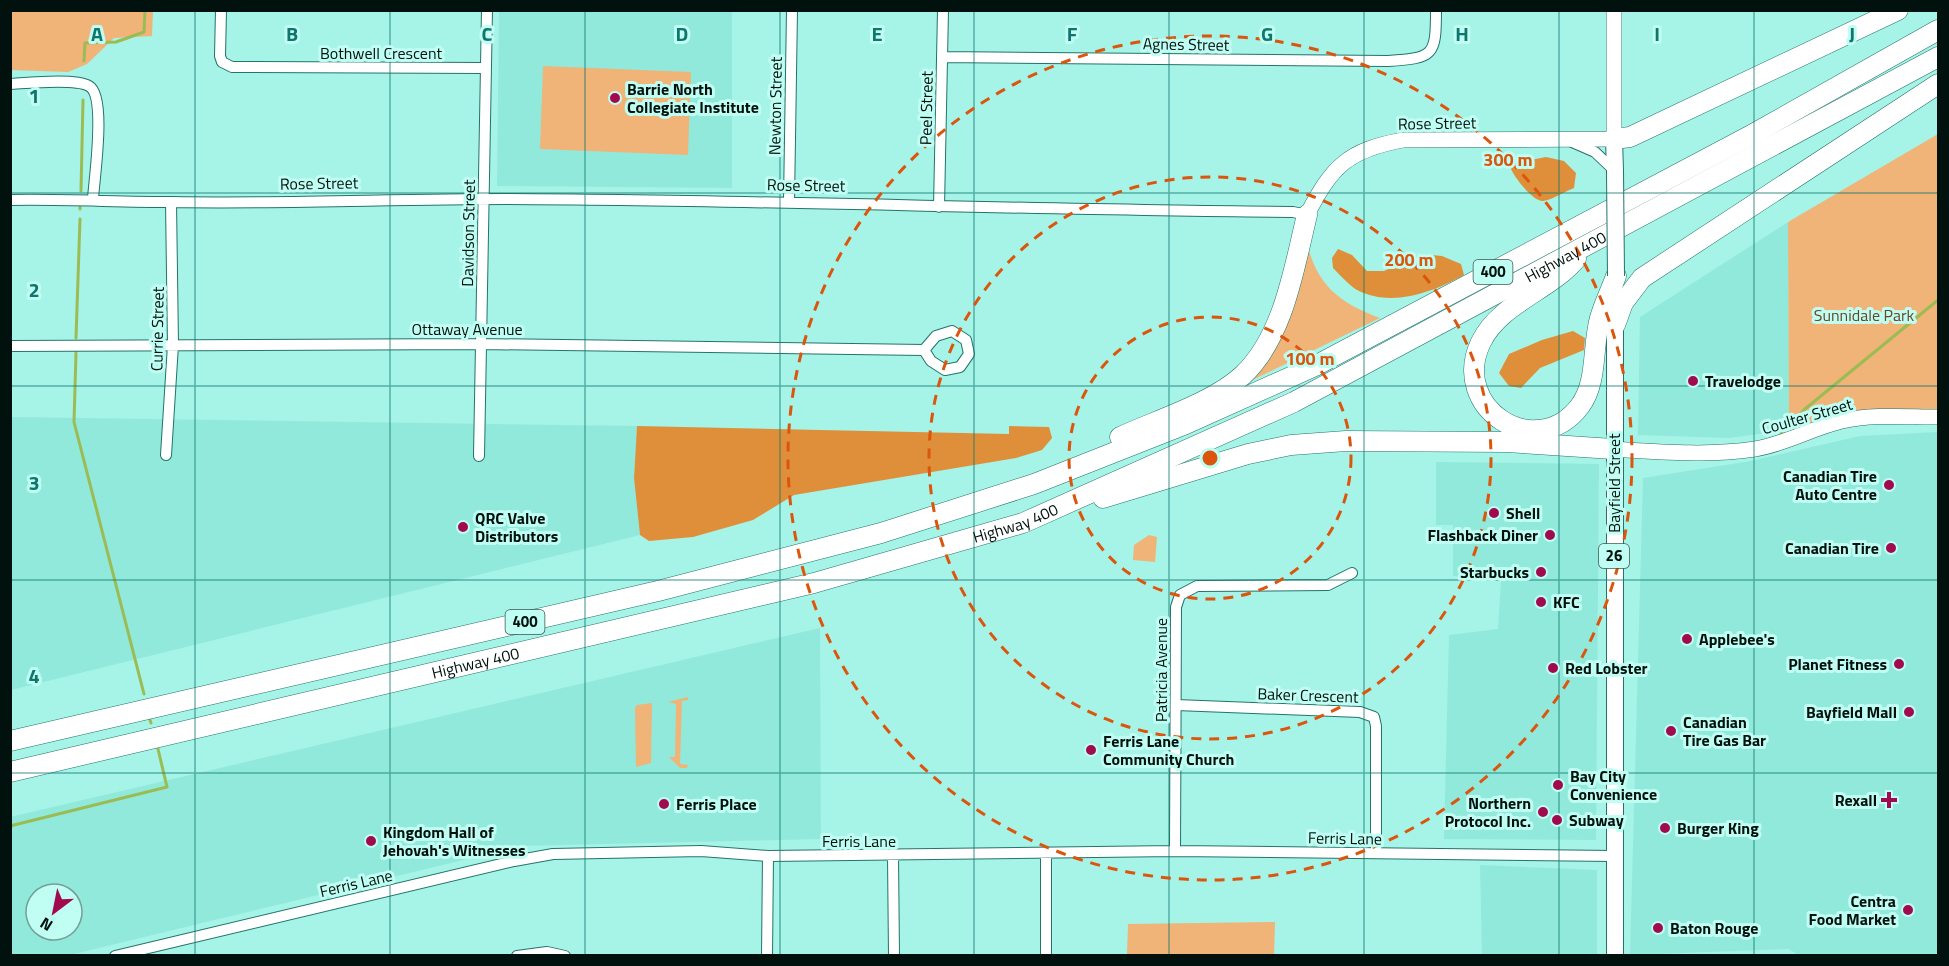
<svg xmlns="http://www.w3.org/2000/svg" width="1949" height="966" font-family="'Titillium Web',sans-serif">
	<style>
		.built { fill: #91e9dc; fill-rule: evenodd }
		.green { fill: #f0b378 }
		.forest { fill: #df8f39 }
		.lines { fill: none; stroke-linecap: round; stroke-linejoin: round }
		.stream { stroke: #9bbc53; stroke-width: 3 }
		.street-casing { stroke: #23746a; stroke-width: 12 }
		.secondary-casing { stroke: #23746a; stroke-width: 16 }
		.primary-casing { stroke: #23746a; stroke-width: 18 }
		.highway-casing { stroke: #23746a; stroke-width: 21 }
		.street { stroke: #fff; stroke-width: 10 }
		.secondary { stroke: #fff; stroke-width: 15 }
		.primary { stroke: #fff; stroke-width: 16 }
		.highway { stroke: #fff; stroke-width: 20 }
		.primary-bridge-casing { stroke: #23746a; stroke-width: 18; stroke-linecap: butt }
		.primary-bridge { stroke: #fff; stroke-width: 16 }
		.grid { fill: none; stroke: #0f766e; stroke-width: 1.5; stroke-opacity: 0.55 }
		.ring { fill: none; stroke: #dc550c; stroke-width: 3; stroke-dasharray: 10 8 }
		.poi-dot { fill: #a10b4d; stroke: #c0fdf3; stroke-width: 2 }
		.labels { text-anchor: middle; stroke-width: 6; stroke-linejoin: round; paint-order: stroke }
		.shield { fill: #c0fdf3; stroke: #3a5853; stroke-width: 1.5 }
		.shield-label { font-size: 15px; font-weight: bold; fill: #00110e }
		.street-label { font-size: 16px; fill: #00110e; stroke: #c0fdf3 }
		.poi-label { font-size: 16px; font-weight: bold; fill: #00110e; stroke: #c0fdf3; text-anchor: start }
		.park-label { font-size: 16px; fill: #694725; stroke: #c0fdf3 }
		.grid-label { font-size: 20px; text-anchor: middle; font-weight: bold; fill: #0f766e; stroke: #c0fdf3; stroke-width: 6; stroke-linejoin: round; paint-order: stroke }
		.centre { fill: #dc550c; stroke: #c0fdf3; stroke-width: 3 }
		.ring-label { font-size: 18px; text-anchor: middle; font-weight: bold; fill: #dc550c; stroke: #c0fdf3; stroke-width: 6; stroke-linejoin: round; paint-order: stroke }
	</style>
	<rect width="100%" height="100%" fill="#a6f3e7"/>
	<path class="built" d="M499 11H732V188L497 186Z
		M1788 222 1789 430 1729 438 1638 435 1640 317Z
		M10 417 637 426 634 478 640 535 11 690Z
		M1938 432V955L1801 956 1788 949 1630 955 1643 478 1751 461 1860 436Z
		M1436 462 1599 464 1596 840 1444 839 1449 635 1498 629 1501 581 1453 576V525H1436Z
		M820 628 821 839 521 846 70 955 11 956 10 817ZM36 894H72V930H36Z
		M1480 865 1597 870V955H1482Z"/>
	<path class="green" d="M11 10 153 11 152 36 114 38 87 64 68 72 11 70Z
		M543 66 691 72 688 155 540 149Z
		M1938 134V409L1862 412 1789 430 1788 222Z
		M1307 243C1317 286 1340 303 1380 318L1240 386Z
		M1149 535 1157 537 1155 562 1133 560 1134 545Z
		M688 697V700L682 701 680 764 688 765 687 768H680L669 757H675L676 704 668 702Z
		M652 703 651 763 636 767 635 708 637 705Z
		M1275 922 1274 955H1127L1128 924Z"/>
	<path class="forest" d="M1546 157 1564 161 1576 173 1574 188C1565 191 1552 200 1543 201 1532 202 1511 173 1509 164Z
		M1338 249 1352 255 1367 271H1384L1420 254 1442 256 1461 264 1464 275C1433 292 1392 308 1357 290 1349 285 1340 275 1333 268L1332 258Z
		M1573 331 1585 338 1584 350 1540 368 1521 388 1509 386 1499 373 1509 354 1542 340Z
		M637 426 1009 434V426L1049 427 1052 438 1042 450 1016 458 794 495 753 520 693 537 649 541 640 535 634 478Z"/>
	<g class="lines">
		<path class="stream" d="M84 61 85 43 116 42 144 32 145 10
			M81 191 83 100
			M80 209V207
			M76 338 80 219
			M76 353 74 422 144 694
			M1781 434 1805 409 1938 300
			M150 720 151 723
			M10 826 167 787 158 749"/>
		<defs>
			<path id="street" d="M221 10 220 56 222 62 232 67 485 68
				M942 57 1388 61C1434 58 1436 56 1436 10
				M10 84C28 83 75 78 89 86 107 96 94 179 93 199
				M1572 142 1595 152 1615 171
				M10 200C64 199 118 202 172 202 283 204 395 199 507 199 769 200 1031 210 1293 212L1307 215
				M789 202 792 10
				M939 207 943 10
				M10 346 481 344 924 350 936 336 952 331 966 340 969 354 960 367 945 370 931 361 924 350
				M166 455 173 345 171 202
				M479 456 487 10
				M1176 705 1360 712 1374 717 1376 726V853
				M1175 851 1176 607 1180 595 1197 586 1328 585 1352 573
				M893 856 894 956
				M115 956 514 861 553 854 701 851 768 856 1175 851 1614 856
				M517 956 547 952 565 956
				M767 956 768 856
				M1046 956V854"/>
			<path id="secondary" d="M1307 215C1332 166 1348 150 1403 140L1614 139V10
				M1613 449C1660 452 1709 456 1755 449 1786 444 1812 428 1842 421 1873 414 1907 417 1938 417"/>
			<path id="primary" d="M1614 139 1615 171
				M1615 313V956"/>
			<g id="highway">
				<path d="M1614 139 1630 137 1898 10"/>
				<path d="M1576 259C1549 291 1500 303 1481 342 1449 408 1536 464 1580 406 1598 382 1592 346 1600 318 1604 304 1611 290 1616 276"/>
				<path d="M1615 325 1623 303 1642 278 1938 84"/>
				<path d="M1120 437C1157 420 1213 403 1243 375 1284 336 1294 268 1307 215"/>
				<path d="M1103 498 1248 454 1291 445 1346 441 1507 442 1613 449"/>
				<path d="M10 741 658 591 881 533 1034 484 1186 424 1315 366 1755 133 1938 30"/>
				<path id="s1" d="M10 772 814 583 1023 523 1294 402 1938 57"/>
			</g>
		</defs>
		<use href="#street" class="street-casing"/>
		<use href="#secondary" class="secondary-casing"/>
		<use href="#primary" class="primary-casing"/>
		<use href="#highway" class="highway-casing"/>
		<use href="#street" class="street"/>
		<use href="#secondary" class="secondary"/>
		<use href="#primary" class="primary"/>
		<use href="#highway" class="highway"/>
		<defs>
			<path id="primary-bridge" d="M1615 171 1616 276"/>
		</defs>
		<use href="#primary-bridge" class="primary-bridge-casing"/>
		<use href="#primary-bridge" class="primary-bridge"/>
	</g>
	<path class="grid" d="M195 10V956M390 10V956M585 10V956M780 10V956M974 10V956M1169 10V956M1364 10V956M1559 10V956M1754 10V956M10 193H1938M10 386H1938M10 580H1938M10 773H1938"/>
	<g class="ring">
		<circle cx="1210" cy="458" r="141"/>
		<circle cx="1210" cy="458" r="281"/>
		<circle cx="1210" cy="458" r="422"/>
	</g>
	<g class="poi-dot">
		<circle cx="615" cy="98" r="6"/>
		<circle cx="1693" cy="381" r="6"/>
		<circle cx="1889" cy="485" r="6"/>
		<circle cx="1494" cy="513" r="6"/>
		<circle cx="463" cy="527" r="6"/>
		<circle cx="1550" cy="535" r="6"/>
		<circle cx="1891" cy="548" r="6"/>
		<circle cx="1541" cy="572" r="6"/>
		<circle cx="1541" cy="602" r="6"/>
		<circle cx="1687" cy="639" r="6"/>
		<circle cx="1899" cy="664" r="6"/>
		<circle cx="1553" cy="668" r="6"/>
		<circle cx="1909" cy="712" r="6"/>
		<circle cx="1671" cy="731" r="6"/>
		<circle cx="1091" cy="750" r="6"/>
		<circle cx="1558" cy="785" r="6"/>
		<path d="M1886 791h6v6h6v6h-6v6h-6v-6h-6v-6h6z"/>
		<circle cx="664" cy="804" r="6"/>
		<circle cx="1543" cy="812" r="6"/>
		<circle cx="1557" cy="820" r="6"/>
		<circle cx="1665" cy="828" r="6"/>
		<circle cx="371" cy="841" r="6"/>
		<circle cx="1908" cy="910" r="6"/>
		<circle cx="1658" cy="928" r="6"/>
	</g>
	<g class="labels">
		<g class="shield">
			<rect x="1473.5" y="260" width="39" height="24" rx="4.5"/>
			<rect x="1599" y="544" width="30" height="24" rx="4.5"/>
			<rect x="505.5" y="610" width="39" height="24" rx="4.5"/>
		</g>
		<g class="shield-label">
			<text x="1493" y="277">400</text>
			<text x="1614" y="561">26</text>
			<text x="525" y="627">400</text>
		</g>
		<g class="street-label">
			<text transform="translate(1186 44) rotate(1)" y="6">Agnes Street</text>
			<text x="381" y="59">Bothwell Crescent</text>
			<text transform="translate(775 106) rotate(-89)" y="6">Newton Street</text>
			<text transform="translate(926 108) rotate(-89)" y="6">Peel Street</text>
			<text transform="translate(1437 123) rotate(-1)" y="6">Rose Street</text>
			<text transform="translate(319 183) rotate(-1)" y="6">Rose Street</text>
			<text transform="translate(806 185) rotate(1)" y="6">Rose Street</text>
			<text transform="translate(468 233) rotate(-89)" y="6">Davidson Street</text>
			<text dy="6" stroke="none"><textPath href="#s1" startOffset="1648">Highway 400</textPath></text>
			<text transform="translate(157 329) rotate(-89)" y="6">Currie Street</text>
			<text x="467" y="335">Ottaway Avenue</text>
			<text transform="translate(1807 416) rotate(-16)" y="6">Coulter Street</text>
			<text transform="translate(1614 483) rotate(-90)" y="6">Bayfield Street</text>
			<text dy="6" stroke="none"><textPath href="#s1" startOffset="1036">Highway 400</textPath></text>
			<text dy="6" stroke="none"><textPath href="#s1" startOffset="478">Highway 400</textPath></text>
			<text transform="translate(1161 670) rotate(-90)" y="6">Patricia Avenue</text>
			<text transform="translate(1308 695) rotate(2)" y="6">Baker Crescent</text>
			<text transform="translate(1345 838) rotate(1)" y="6">Ferris Lane</text>
			<text x="859" y="847">Ferris Lane</text>
			<text transform="translate(356 883) rotate(-13)" y="6">Ferris Lane</text>
		</g>
		<g class="poi-label">
			<text x="627" y="95">Barrie North<tspan x="627" dy="18">Collegiate Institute</tspan></text>
			<text x="1705" y="387">Travelodge</text>
			<text x="1877" y="482" text-anchor="end">Canadian Tire<tspan x="1877" dy="18">Auto Centre</tspan></text>
			<text x="1506" y="519">Shell</text>
			<text x="475" y="524">QRC Valve<tspan x="475" dy="18">Distributors</tspan></text>
			<text x="1538" y="541" text-anchor="end">Flashback Diner</text>
			<text x="1879" y="554" text-anchor="end">Canadian Tire</text>
			<text x="1529" y="578" text-anchor="end">Starbucks</text>
			<text x="1553" y="608">KFC</text>
			<text x="1699" y="645">Applebee's</text>
			<text x="1887" y="670" text-anchor="end">Planet Fitness</text>
			<text x="1565" y="674">Red Lobster</text>
			<text x="1897" y="718" text-anchor="end">Bayfield Mall</text>
			<text x="1683" y="728">Canadian<tspan x="1683" dy="18">Tire Gas Bar</tspan></text>
			<text x="1103" y="747">Ferris Lane<tspan x="1103" dy="18">Community Church</tspan></text>
			<text x="1570" y="782">Bay City<tspan x="1570" dy="18">Convenience</tspan></text>
			<text x="1877" y="806" text-anchor="end">Rexall</text>
			<text x="1531" y="809" text-anchor="end">Northern<tspan x="1531" dy="18">Protocol Inc.</tspan></text>
			<text x="676" y="810">Ferris Place</text>
			<text x="1569" y="826">Subway</text>
			<text x="1677" y="834">Burger King</text>
			<text x="383" y="838">Kingdom Hall of<tspan x="383" dy="18">Jehovah's Witnesses</tspan></text>
			<text x="1896" y="907" text-anchor="end">Centra<tspan x="1896" dy="18">Food Market</tspan></text>
			<text x="1670" y="934">Baton Rouge</text>
		</g>
		<g class="park-label">
			<text x="1864" y="321">Sunnidale Park</text>
		</g>
	</g>
	<g class="grid-label">
		<text x="97" y="41">A</text>
		<text x="292" y="41">B</text>
		<text x="487" y="41">C</text>
		<text x="682" y="41">D</text>
		<text x="877" y="41">E</text>
		<text x="1072" y="41">F</text>
		<text x="1267" y="41">G</text>
		<text x="1462" y="41">H</text>
		<text x="1657" y="41">I</text>
		<text x="1852" y="41">J</text>
		<text x="34" y="103">1</text>
		<text x="34" y="297">2</text>
		<text x="34" y="490">3</text>
		<text x="34" y="683">4</text>
	</g>
	<circle cx="1210" cy="458" r="9" class="centre"/>
	<g class="ring-label">
		<text x="1508" y="166">300 m</text>
		<text x="1409" y="266">200 m</text>
		<text x="1310" y="365">100 m</text>
	</g>
	<rect width="1949" height="966" fill="none" stroke="#00110e" stroke-width="24"/>
	<g transform="translate(54 912) rotate(212)"><circle r="28" fill="#c0fdf3" stroke="#739f97" stroke-width="1.5"/>
	<path d="M0-4.5L10 22L0 15L-10 22Z" fill="#a10b4d"/>
	<text y="-9" font-size="16" font-weight="bold" text-anchor="middle" fill="#00110e">N</text>
	</g>
</svg>
